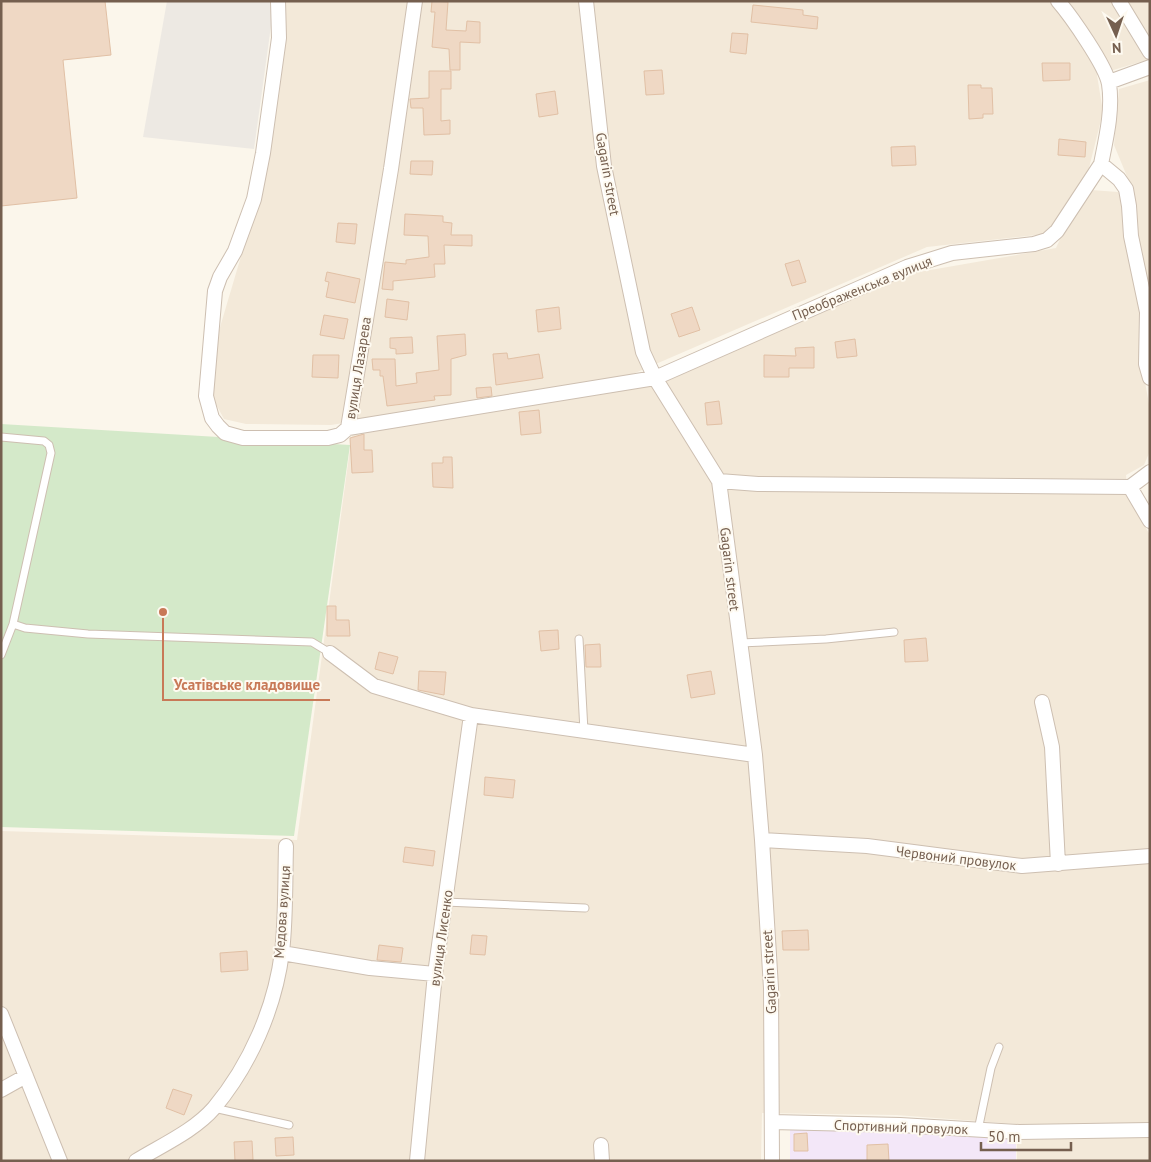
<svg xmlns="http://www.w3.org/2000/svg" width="1151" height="1162" font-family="'PT Sans',sans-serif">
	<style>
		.residential { fill: #f3e9d9 }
		.industrial { fill: #ede9e3 }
		.education { fill: #f3e7f8 }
		.green { fill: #d4e9c9 }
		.building { fill: #efd8c4; stroke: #e1c0a5 }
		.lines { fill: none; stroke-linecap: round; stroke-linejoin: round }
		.service-casing { stroke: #cdbfb1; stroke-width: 9 }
		.minor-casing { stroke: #cdbfb1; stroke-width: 16 }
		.service { stroke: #fff; stroke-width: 7 }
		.minor { stroke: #fff; stroke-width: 14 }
		.labels { text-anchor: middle; stroke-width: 4; stroke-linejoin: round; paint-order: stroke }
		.street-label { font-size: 14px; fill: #755f4f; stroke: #fefaf1 }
		.leader { fill: none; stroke: #c87957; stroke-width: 2 }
		.callout-dot { fill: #c87957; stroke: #fefaf1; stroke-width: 2 }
		.callout-label { font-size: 15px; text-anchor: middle; font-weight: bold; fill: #c87957; stroke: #fefaf1; stroke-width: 4; stroke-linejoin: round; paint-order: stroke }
	</style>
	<rect width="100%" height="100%" fill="#fbf6eb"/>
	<path class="residential" d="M284 1H1150V59L1097 75 1103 112 1088 172 1064 210 1045 234 927 247 628 376 331 425 246 424 224 419 211 395 218 334 258 199Z
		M1150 80V298L1135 240 1131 186 1114 145 1119 89Z
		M1091 190 1118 192 1125 201 1142 313V365L1150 410V451L1144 465 1126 475 1128 498 1150 535V1122L1118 1125 1016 1124 896 1115 762 1113 761 1161H1V831L297 840 352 434 644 387 913 273 1056 248 1072 213Z
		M1150 1137V1161H1017V1140Z"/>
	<path class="industrial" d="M167 1H272L271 26 254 149 143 137Z"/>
	<path class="education" d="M790 1128 1016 1138V1161H790Z"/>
	<path class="green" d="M1 424 350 445 294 836 1 827Z"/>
	<path class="building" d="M1 1H105L111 55 63 60 77 198 1 206Z
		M432 1 448 2 446 30 466 31 467 21 480 22V43L460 42V70H450L449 49 432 47 435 12H431Z
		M753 5 803 10V15L818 17 817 29 751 22Z
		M732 33 748 34 746 54 730 52Z
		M1042 63H1070V80L1043 81Z
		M662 70 664 94 646 95 644 71Z
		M429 71H451V89H441V121L450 120V134L424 135 423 108H411L410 99 429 98Z
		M968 85H981V88H992L993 114H983V118L969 119Z
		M555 91 558 114 539 117 536 94Z
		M1059 139 1086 142 1085 157 1058 155Z
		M915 146 916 165 892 166 891 147Z
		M411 161H433L432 175 410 174Z
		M405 214 443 216V222L452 223 451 235H472V246L444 245 445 264H434L435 277 393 281V290L382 289 385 262 406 264V260L429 257 428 236 404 235Z
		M338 223 357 224 355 244 336 242Z
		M799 260 806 282 792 286 785 264Z
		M327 272 360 279 355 303 326 297 329 282 325 281Z
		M387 299 409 302 407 320 385 317Z
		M559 307 561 329 538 332 536 310Z
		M692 307 700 330 679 337 671 314Z
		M324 315 348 319 344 339 320 335Z
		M465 334 466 355 451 359V395L434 396 435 400 387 406 383 376H380V370H373L372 359H395L396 386 417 383 416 373 439 370 437 336Z
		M412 337 413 353 396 354V349L390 348V338Z
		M855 339 857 356 837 358 835 342Z
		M814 347V368H789V377H764V355L796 356 795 348Z
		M507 353 508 359 539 354 543 378 496 385 493 354Z
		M313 355H339L338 378 312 377Z
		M491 387 492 396 477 398 476 388Z
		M719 401 722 424 707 425 705 403Z
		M539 410 541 433 521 435 519 412Z
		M364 434V450H372L373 472 352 473 350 438Z
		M443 457H452L453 488 433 487 432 463H443Z
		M327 606H336V620H349L350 636H327Z
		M558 630 559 649 541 651 539 631Z
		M926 638 928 661 905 662 904 640Z
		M600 644 601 667H586L585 645Z
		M379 652 398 657 393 674 375 669Z
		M419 671 446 672 444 695 418 690Z
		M711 671 715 694 691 698 687 675Z
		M485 777 515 780 513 798 484 795Z
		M405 847 435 851 433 866 403 862Z
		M808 930 809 950H783L782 931Z
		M472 935 487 936 485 955 470 954Z
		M379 945 403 948 401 962 377 960Z
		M247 951 248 970 221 972 220 953Z
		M173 1089 192 1095 184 1115 166 1108Z
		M807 1133 808 1151H794V1134Z
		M293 1137 294 1155 276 1156 275 1138Z
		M252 1141 253 1160 235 1161 234 1142Z
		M888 1144 889 1161H867V1145Z"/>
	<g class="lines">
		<defs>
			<path id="service" d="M1 437 44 441 49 445 51 453 13 624 1 655
				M13 624 25 628 88 634 312 642 330 653
				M579 639 584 731
				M740 643 826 639 894 632
				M445 902 585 908
				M214 1108 289 1125
				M978 1130 991 1068 999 1047"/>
			<path id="minor" d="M278 1 279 38 263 153 254 199 235 251 220 277 215 291 206 396 212 418 218 426 225 433 243 438H328L340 435 348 428
				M415 1 391 169 348 428 655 378 907 267 952 253 1034 244 1047 240 1057 231 1101 164
				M586 1 604 166 643 352 655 378 719 481 755 755 762 840 771 988 772 1161
				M1058 1C1071 16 1106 66 1109 84 1113 110 1106 139 1101 164L1119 179 1126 189 1129 206 1131 236 1147 312 1146 364 1150 378
				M1119 1 1150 52
				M1109 82 1150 67
				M1150 472 1130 487 1150 521
				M719 481 758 484 1130 487
				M330 653 374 686 471 715 755 755
				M1042 702 1052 747 1058 864
				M762 840 867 846 1022 866 1150 856
				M282 953 370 968 435 974
				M1 1014 60 1161
				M1 1090 26 1076
				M772 1122 900 1125 1019 1132 1150 1130
				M601 1145 602 1161
				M136 1161C162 1145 194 1131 214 1108 250 1065 275 1008 282 952 286 918 285 881 286 846
				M417 1161 435 974 471 715"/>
		</defs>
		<use href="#service" class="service-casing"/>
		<use href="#minor" class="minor-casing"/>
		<use href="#service" class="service"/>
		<use href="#minor" class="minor"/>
	</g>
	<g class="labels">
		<g class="street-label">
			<text transform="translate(608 174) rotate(80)" y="5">Gagarin street</text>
			<text transform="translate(862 288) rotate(-22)" y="5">Преображенська вулиця</text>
			<text transform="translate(358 368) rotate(-81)" y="5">вулиця Лазарева</text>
			<text transform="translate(730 569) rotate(83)" y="5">Gagarin street</text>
			<text transform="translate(956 858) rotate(7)" y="5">Червоний провулок</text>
			<text transform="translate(282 912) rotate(-86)" y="5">Медова вулиця</text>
			<text transform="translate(441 938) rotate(-82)" y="5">вулиця Лисенко</text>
			<text transform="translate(769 972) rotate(-93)" y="5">Gagarin street</text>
			<text transform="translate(901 1127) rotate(2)" y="5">Спортивний провулок</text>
		</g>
	</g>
	<path class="leader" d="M163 612L163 700H330"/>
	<circle class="callout-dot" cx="163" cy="612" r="5"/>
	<g class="callout-label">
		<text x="247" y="690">Усатівське кладовище</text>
	</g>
	<rect width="1151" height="1162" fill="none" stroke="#755f4f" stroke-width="5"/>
	<g transform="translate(1116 35) rotate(177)" stroke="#fefaf1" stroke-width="4" paint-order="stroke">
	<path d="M0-4L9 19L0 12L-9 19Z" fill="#755f4f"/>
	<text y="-8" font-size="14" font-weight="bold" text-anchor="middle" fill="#755f4f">N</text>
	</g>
	<path d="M981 1142v8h90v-8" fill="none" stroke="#755f4f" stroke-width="2.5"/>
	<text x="988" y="1142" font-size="15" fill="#755f4f" stroke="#fefaf1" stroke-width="4" paint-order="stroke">50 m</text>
</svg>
